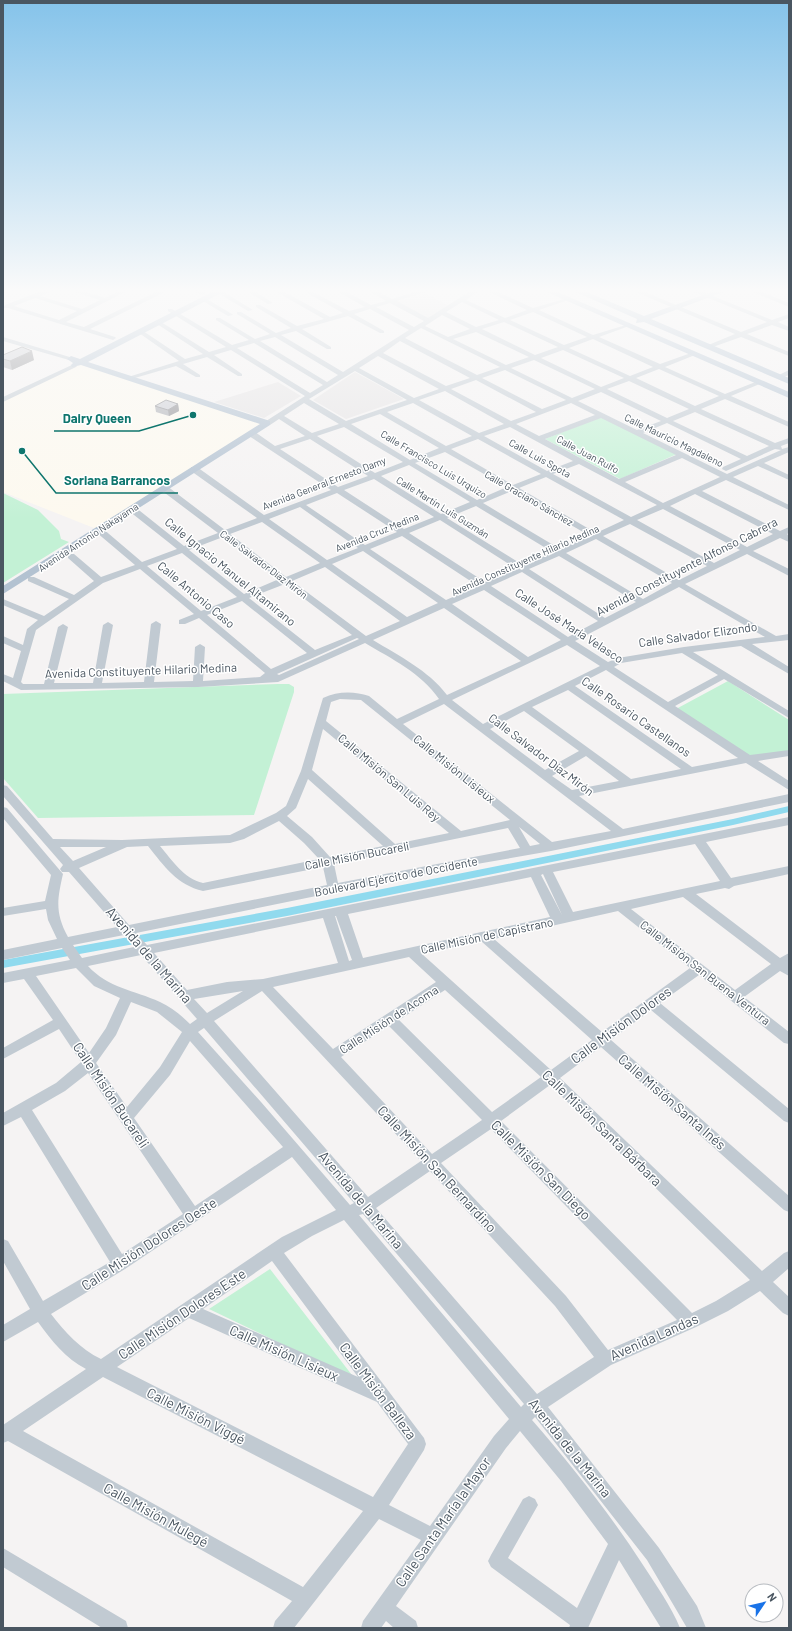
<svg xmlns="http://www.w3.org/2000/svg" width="792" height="1631" font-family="Barlow,sans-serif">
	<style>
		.commercial { fill: #fdf9ef }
		.education { fill: #e6e4e5 }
		.green { fill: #c3f1d5 }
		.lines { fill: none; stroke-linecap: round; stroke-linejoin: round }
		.canal { fill: #90daee; fill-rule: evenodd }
		.minor { fill: #c1cad2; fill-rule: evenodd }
		.major { fill: #b3c2d1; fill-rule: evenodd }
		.wall { fill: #b0b2b7 }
		.shaded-wall { fill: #909195 }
		.building { fill: #cdcfd5; stroke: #909195 }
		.labels { text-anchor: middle; stroke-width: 3; stroke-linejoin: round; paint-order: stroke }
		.far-street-label { font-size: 10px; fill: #4a5661; stroke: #fff }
		.street-label { font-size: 12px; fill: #4a5661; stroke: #fff }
		.near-street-label { font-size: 14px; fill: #4a5661; stroke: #fff }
		.leader { fill: none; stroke: #0f766e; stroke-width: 1.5 }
		.callout-dot { fill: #0f766e; stroke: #fff; stroke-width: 1.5 }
		.callout-label { font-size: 13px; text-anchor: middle; font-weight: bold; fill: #0f766e; stroke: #fff; stroke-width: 3; stroke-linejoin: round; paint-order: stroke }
	</style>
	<rect width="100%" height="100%" fill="#f5f3f3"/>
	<path class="commercial" d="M81 362 267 423 99 530 3 492V400Z"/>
	<path class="education" d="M425 293 449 306 427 319 395 302Z
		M355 372 404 399 346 419 313 400Z
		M278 382 301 396 264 418 214 402Z"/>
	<path class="green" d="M601 417 677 454 620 479 545 439Z
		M3 493 38 510 59 531 61 539 69 542 3 583Z
		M728 681 789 720V751L751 757 676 709Z
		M278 684H289L294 687V692L254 815 38 818 3 778V694Z
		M270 1269 355 1379 209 1309Z"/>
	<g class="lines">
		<path class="canal" d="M789 806V812L733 825 287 916 3 968V960L287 908 733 819Z"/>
		<path class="minor" d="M3 290H11L3 294Z
			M44 290H54L40 296 82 309 100 300 69 290H80L105 298 121 290H129L66 322 84 327 160 290H169L90 329 115 337 116 338 113 340 8 308H3L5 305ZM35 298 77 311 59 320 14 306Z
			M190 290H201L206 293 203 295Z
			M219 290 222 291 253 310 248 311 218 293 217 292Z
			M245 290H253L273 303 268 304Z
			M273 290H281L330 317 343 313 307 293V291H311L349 311 365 307 335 290H343L371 305 386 301 367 290H375L392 299 421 290H432L397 301 428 318 472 290H480L466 300 505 318 527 310 485 290H494L533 308 568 298V300L539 310 593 335 629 324V326L599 337 660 364 691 353H695V355L665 367 725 394 758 381H762V383L731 396 789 422V427L725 399 701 409 775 443 789 438V443L781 446 782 449 789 447V452L764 463 789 475V480L758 466 733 477 789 505V510L726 480 702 491 780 531 789 527V533L787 534 789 536V542L780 538 753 551 789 569V576L747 554 685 584 776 636 789 634V640L752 644 789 667V674L741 646 693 652 789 711V718L724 679 675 706 750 755 789 750V756L758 761 789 781V790L746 763 579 796 623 829 789 794V802L551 851 448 869 136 933 147 945 789 817V825L706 842 731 878 789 866V874L734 886 729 889 725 888 696 894 780 958 789 953V976L780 971 744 997 789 1032V1044L784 1043 699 975 660 1003 789 1109V1123L784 1121 651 1010 611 1040 789 1196V1212L784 1210 601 1047 560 1078 762 1271 784 1253 789 1251V1268L773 1282 789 1297V1316L783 1313 760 1291 728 1311 696 1327 611 1365 548 1407 659 1548 697 1606 706 1628H687L647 1560 535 1417 532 1420C572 1466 610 1514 643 1565 656 1585 671 1606 680 1628H661L619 1560 588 1628H569L570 1625 491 1567 488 1561 491 1555 523 1499 529 1496 535 1499 538 1505 508 1558 577 1608 608 1544 561 1481 520 1431 506 1448 396 1606 416 1621 418 1628H394L386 1621 381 1628H361L363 1621 421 1540 379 1519 294 1628H273L275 1621 292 1601 8 1441 3 1443V1425L86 1369C66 1359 51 1340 38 1322L3 1342V1325L30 1309 3 1261V1239L8 1241 43 1301 110 1262 21 1117 3 1126V1113L56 1083 81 1062 59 1029 3 1059V1048L53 1020 24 979 3 983V973L70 960 62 948 3 960V950L57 939 48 920 46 909 3 916V908L45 901 51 875 3 818V807L7 808 63 874C57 900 55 913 68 937L117 927 69 872H62L60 869 63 865 3 796V785L7 786 53 839 122 840 230 835 276 813 286 806 301 771 323 698C338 691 354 691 369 696L397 719 439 699C421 673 392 659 365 643L278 682 198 687 21 690 3 681V674L13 678 21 651 3 643V636L23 645 27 629 38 620 3 605V599L44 616 69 599 28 581V577H34L74 595 94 581 68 558V554H74L101 577 135 565 96 532V528H102L142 562 177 549 129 511V507H135L184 546 218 533 161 490V486H167L225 530 257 518 191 471V467H197L264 515 331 490 249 436V432H255L275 446 305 436 279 419 270 425 263 423 305 396 231 350 214 355 242 374V376H238L207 357 183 364 200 375V377H196L176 366 128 380 125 378 179 361 139 333V331H143L185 359 203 354 157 324V322H161L209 352 226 347 168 311V309H172L232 345 249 340 216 320V318H220L255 339 270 334 237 314V312H241L276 333 291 328 256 307V305H260L297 326 324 319ZM462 302 499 320 476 327 446 312ZM390 303 424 321 414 327 376 307ZM370 309 409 330 343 372 281 335 296 331 327 349H331V347L302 329 348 316 380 333H384V331L354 314ZM533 312 587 337 564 345 510 320ZM442 315 470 329 448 337 425 326ZM504 322 558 347 535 355 482 329ZM421 328 500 367 477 375 405 338ZM476 332 529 357 506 365 453 339ZM275 337 338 375 327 382 260 341ZM593 339 653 367 630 376 569 348ZM400 341 470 378 446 386 383 353ZM254 343 323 385 310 393 237 348ZM563 350 624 378 601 387 541 358ZM378 356 439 389 414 398 359 368ZM534 360 595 389 572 398 511 368ZM659 369 719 396 695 406 636 378ZM505 370 566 400 542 409 482 378ZM355 371 407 400 346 421 309 399ZM476 380 536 412 511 421 451 389ZM629 381 689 409 667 418 607 389ZM445 391 504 424 479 433 419 400ZM601 392 661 421 637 430 578 401ZM304 403 339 424 312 433 284 416ZM413 403 472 436 446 446 387 412ZM571 403 595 415 539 436 516 424ZM695 412 769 446 747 456 673 421ZM380 414 439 448 410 460 351 424ZM601 418 676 455 619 479 545 439ZM667 423 741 459 723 467 722 469 726 471 775 449 781 450 727 474 643 433ZM344 427 403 462 375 473 317 436ZM510 427 573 461 547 471 484 436ZM310 439 368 476 338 487 280 449ZM478 439 541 474 513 485 451 449ZM445 452 507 487 477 500 415 463ZM682 458 720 477 663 503 625 482ZM579 464 657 505 631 517 553 474ZM409 465 470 502 441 514 381 476ZM546 477 624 520 596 533 519 488ZM374 479 434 517 404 529 344 490ZM512 491 590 536 485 582 409 533 440 520 512 566H518V562L447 518 476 506 549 550H555V546L483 503ZM337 493 397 532 365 545 306 505ZM695 494 773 534 747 547 670 506ZM300 507 358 548 327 560 269 519ZM663 509 740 550 714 563 637 520ZM262 522 320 563 286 577 230 534ZM630 524 707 566 679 580 603 536ZM402 536 478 586 446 600 370 549ZM223 537 279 579 244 594 189 550ZM596 539 672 583 643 599 566 553ZM363 551 438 603 407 617 332 564ZM182 553 237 597 201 611 147 566ZM559 556 636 602 605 618 529 569ZM325 567 400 621 366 636 292 581ZM140 569 194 614 179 620V624H185L199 618 265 673 260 677 203 681 205 647 200 644 195 647 193 681 154 682 161 624 156 621 151 624 144 682 102 683 113 625 108 622 103 625 93 683H54L68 627 63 624 58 627 44 684H23L21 682 36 630 103 583ZM522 572 598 621 568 637 491 586ZM285 584 352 635 315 650 249 598ZM679 587 765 637 684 647 618 658 608 662 575 641ZM484 590 561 640 528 657 452 604ZM242 601 307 653 271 669 207 615ZM444 608 521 661 447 695C428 670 399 656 373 640ZM357 638 359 639 279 675 277 674ZM567 645 600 666 483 724 452 700ZM682 653 718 675 668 702 614 667 621 663ZM606 670 738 758 692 767 575 686ZM568 690 681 769 631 779 532 707ZM340 699 361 700 510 820 461 831 326 721 331 702ZM444 704 611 831 552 842 403 724ZM524 711 579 751 545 770 490 729ZM323 729 449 833 395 844 312 770ZM586 756 619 781 572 790 552 776ZM308 779 383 846 330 857 312 837 287 816 296 808ZM279 821 304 843 319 859 203 883C184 879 172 860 160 846L230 843 244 839ZM519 827 540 844 530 846ZM508 828 520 848 338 883 334 864ZM695 844 720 881 573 912 553 872ZM148 846C164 866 177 885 203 891L323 867 327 885 129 925 79 868 127 847ZM60 847H106L73 861ZM543 874 562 915 541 875ZM531 877 550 917 363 958 348 914ZM683 897 771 964 735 990 631 909ZM618 911 690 968 602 1032 494 939ZM335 916H336L352 960 349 961ZM323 918 338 963 263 979 227 982 187 990 154 953ZM124 935 134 947 82 958 73 945ZM481 941 592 1040 551 1070 422 954ZM141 955 197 1019 190 1024C181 1015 171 1007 160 1002 134 990 108 988 88 966ZM409 957 436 982 333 1049 273 987ZM76 968 94 986 120 998 106 1028 89 1053 36 976ZM445 990 541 1077 492 1112 399 1020ZM243 991 207 1013 194 999ZM262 991 421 1161 368 1197 214 1021ZM131 1002 157 1012 182 1032 160 1067 127 1107 96 1063 116 1035ZM389 1026 482 1120 432 1154 341 1057ZM204 1028 354 1203 350 1205 261 1102 198 1032ZM190 1041 283 1147 195 1206 134 1118 170 1075ZM88 1073 183 1214 122 1254 32 1110 65 1091ZM550 1085 750 1280 716 1301 692 1313 501 1121ZM491 1129 677 1320 608 1350 566 1296 441 1163ZM292 1157 336 1210 282 1237 101 1359C80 1349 65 1332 51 1314L125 1269ZM430 1171 555 1306 594 1357 537 1394 376 1208ZM363 1214 524 1404 521 1407 359 1215ZM344 1220 509 1419 494 1436 430 1526 389 1505 424 1450 426 1444 424 1438 284 1253 312 1236ZM272 1261 358 1377 203 1309ZM189 1318 377 1402 408 1444 373 1497 117 1367ZM103 1377 363 1511 303 1587 23 1431Z
			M583 290H592L579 294V292Z
			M631 290H640L741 332 767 322 689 290H698L772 320 789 314V318L778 322 789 327V331L772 325 747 334 789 352V356L741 337 710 348H706V346L735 334Z
			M748 290H757L789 303V307Z
			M205 298 232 314 233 315 228 316 203 301 202 300Z
			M3 337 73 358 74 359 69 360 3 341Z
			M74 364 77 366 76 367 3 402V397Z
			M789 370V375L778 379 775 377Z
			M3 1548 126 1621 128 1628H102L3 1567Z"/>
		<path class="major" d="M216 290H227L88 362 270 421V425L3 594V586L260 424 81 365 72 367 71 365 73 363 67 359 71 356 80 359Z
			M542 290H553L789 392V398Z
			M571 290H582L644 316 717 290H729L651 319 789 378V384L644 322 636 323 637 319Z"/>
	</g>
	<path class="wall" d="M3 355 34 360 12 370 3 367Z
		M178 404 179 411 169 416 156 412 155 406Z"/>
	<path class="shaded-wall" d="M32 351 34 360 12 370 10 361Z
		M178 404 179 411 169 416 168 410Z"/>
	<path class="building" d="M22 347 32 351 10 361 3 359V355Z
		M166 400 178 404 168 410 155 406Z"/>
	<linearGradient id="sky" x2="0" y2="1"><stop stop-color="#85c3ea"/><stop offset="0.56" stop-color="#fafafa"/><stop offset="1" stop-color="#fafafa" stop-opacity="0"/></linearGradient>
	<rect width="792" height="519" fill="url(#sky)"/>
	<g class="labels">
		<g class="far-street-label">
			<text transform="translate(674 440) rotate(26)" y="4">Calle Mauricio Magdaleno</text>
			<text transform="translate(588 454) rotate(28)" y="4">Calle Juan Rulfo</text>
			<text transform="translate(540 458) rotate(29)" y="4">Calle Luis Spota</text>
			<text transform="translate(434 464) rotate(31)" y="4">Calle Francisco Luis Urquizo</text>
			<text transform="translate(324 483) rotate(-21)" y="4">Avenida General Ernesto Damy</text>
			<text transform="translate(529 498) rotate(30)" y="4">Calle Graciano Sánchez</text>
			<text transform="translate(443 507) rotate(32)" y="4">Calle Martín Luis Guzmán</text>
			<text transform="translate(377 532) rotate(-22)" y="4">Avenida Cruz Medina</text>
			<text transform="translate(88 537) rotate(-33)" y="4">Avenida Antonio Nakayama</text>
			<text transform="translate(525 560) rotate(-24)" y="4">Avenida Constituyente Hilario Medina</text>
			<text transform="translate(264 564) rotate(37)" y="4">Calle Salvador Díaz Mirón</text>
		</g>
		<g class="street-label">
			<text transform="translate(687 567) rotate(-27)" y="4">Avenida Constituyente Alfonso Cabrera</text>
			<text transform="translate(230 572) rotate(39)" y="4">Calle Ignacio Manuel Altamirano</text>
			<text transform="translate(196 595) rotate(40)" y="4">Calle Antonio Caso</text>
			<text transform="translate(569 626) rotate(33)" y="4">Calle José María Velasco</text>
			<text transform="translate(698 635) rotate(-8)" y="4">Calle Salvador Elizondo</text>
			<text transform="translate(141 671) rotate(-2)" y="4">Avenida Constituyente Hilario Medina</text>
			<text transform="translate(636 717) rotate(35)" y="4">Calle Rosario Castellanos</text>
			<text transform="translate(541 755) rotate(37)" y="4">Calle Salvador Díaz Mirón</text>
			<text transform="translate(454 769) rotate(39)" y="4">Calle Misión Lisieux</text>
			<text transform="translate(389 778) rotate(40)" y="4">Calle Misión San Luis Rey</text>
			<text transform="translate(357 856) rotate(-11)" y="4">Calle Misión Bucareli</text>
			<text transform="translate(396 877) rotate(-11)" y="4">Boulevard Ejército de Occidente</text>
			<text transform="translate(487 936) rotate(-12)" y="4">Calle Misión de Capistrano</text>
			<text transform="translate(705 973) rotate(38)" y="4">Calle Misión San Buena Ventura</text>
			<text transform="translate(389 1020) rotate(-33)" y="4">Calle Misión de Acoma</text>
		</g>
		<g class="near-street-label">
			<text transform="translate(149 955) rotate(49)" y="5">Avenida de la Marina</text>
			<text transform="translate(621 1025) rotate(-36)" y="5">Calle Misión Dolores</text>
			<text transform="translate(111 1095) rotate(56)" y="5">Calle Misión Bucareli</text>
			<text transform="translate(672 1102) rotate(41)" y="5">Calle Misión Santa Inés</text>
			<text transform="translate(602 1128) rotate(44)" y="5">Calle Misión Santa Bárbara</text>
			<text transform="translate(437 1169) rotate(47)" y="5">Calle Misión San Bernardino</text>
			<text transform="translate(541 1170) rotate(45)" y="5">Calle Misión San Diego</text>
			<text transform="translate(361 1200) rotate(50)" y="5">Avenida de la Marina</text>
			<text transform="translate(149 1244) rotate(-33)" y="5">Calle Misión Dolores Oeste</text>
			<text transform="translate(182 1314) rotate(-34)" y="5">Calle Misión Dolores Este</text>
			<text transform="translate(654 1337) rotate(-24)" y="5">Avenida Landas</text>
			<text transform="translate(284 1353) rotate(24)" y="5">Calle Misión Lisieux</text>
			<text transform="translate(378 1391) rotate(53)" y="5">Calle Misión Balleza</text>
			<text transform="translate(196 1416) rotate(27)" y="5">Calle Misión Viggé</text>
			<text transform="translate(570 1448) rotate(51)" y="5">Avenida de la Marina</text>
			<text transform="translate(156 1515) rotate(29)" y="5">Calle Misión Mulegé</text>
			<text transform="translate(443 1522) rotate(-55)" y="5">Calle Santa María la Mayor</text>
		</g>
	</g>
	<path class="leader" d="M193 415L139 431H54M22 451L56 493H178"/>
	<g class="callout-dot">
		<circle cx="193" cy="415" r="4"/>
		<circle cx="22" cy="451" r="4"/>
	</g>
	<g class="callout-label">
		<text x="97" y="423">Dairy Queen</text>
		<text x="117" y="485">Soriana Barrancos</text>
	</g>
	<rect width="792" height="1631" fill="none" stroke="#4a5661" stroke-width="8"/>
	<g transform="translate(764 1603) rotate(55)"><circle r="19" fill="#ffffff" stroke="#b7bbc0"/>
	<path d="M0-3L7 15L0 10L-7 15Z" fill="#1a73e8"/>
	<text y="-6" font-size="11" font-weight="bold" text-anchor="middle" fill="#4a5661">N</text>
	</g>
</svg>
